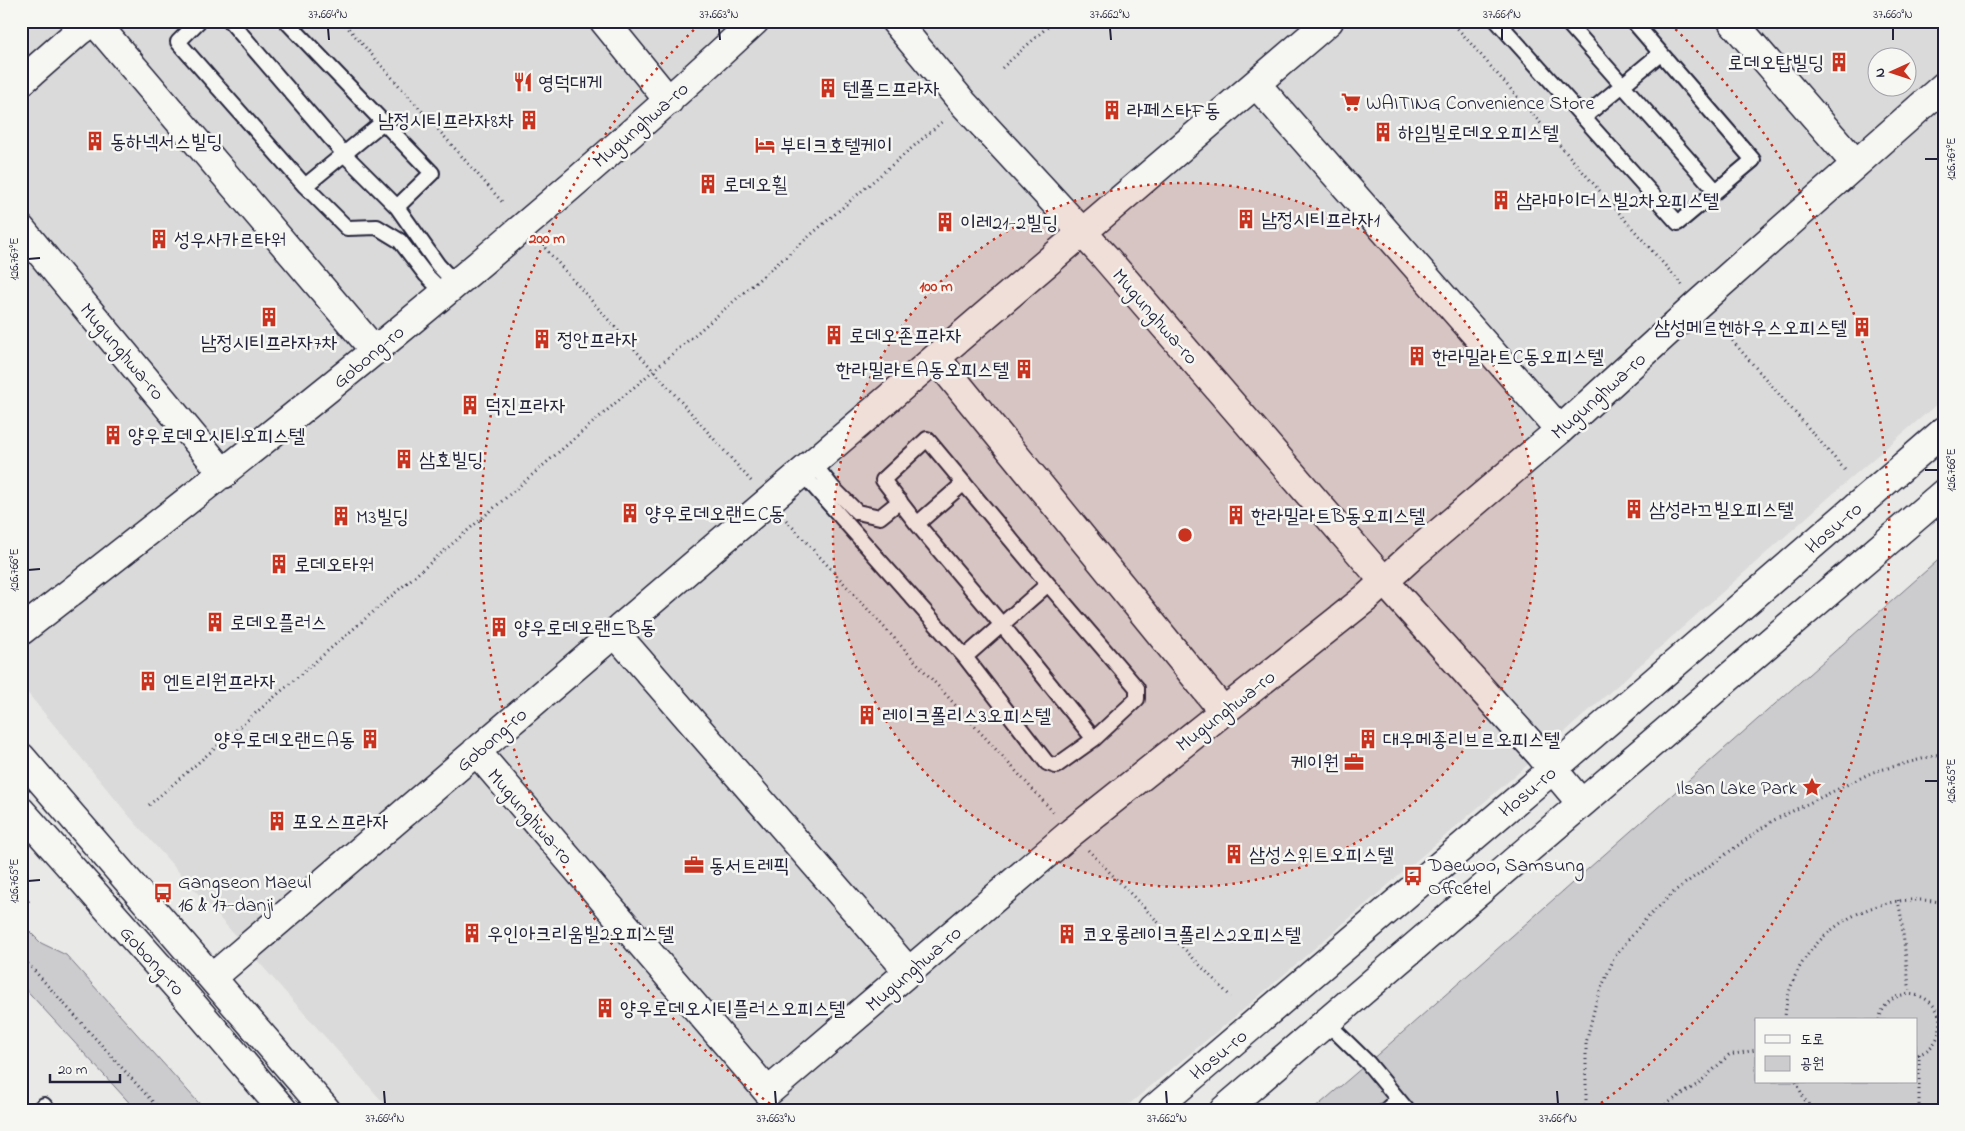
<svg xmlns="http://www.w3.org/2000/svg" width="1965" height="1131" font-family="'Indie Flower','Poor Story',sans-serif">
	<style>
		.built { fill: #dadada; fill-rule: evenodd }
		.green { fill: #ccccce; stroke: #777784; fill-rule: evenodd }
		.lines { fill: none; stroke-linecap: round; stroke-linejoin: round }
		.lane-casing { stroke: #22223b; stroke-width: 18 }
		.street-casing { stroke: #22223b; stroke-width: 31 }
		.secondary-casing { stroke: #22223b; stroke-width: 31 }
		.primary-casing { stroke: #22223b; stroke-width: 31 }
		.path { stroke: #22223b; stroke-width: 3; stroke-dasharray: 1 4; stroke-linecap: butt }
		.lane { stroke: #f6f6f2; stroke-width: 14 }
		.street { stroke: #f6f6f2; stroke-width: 28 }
		.secondary { stroke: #f6f6f2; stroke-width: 28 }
		.primary { stroke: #f6f6f2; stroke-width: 28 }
		.ticks { fill: none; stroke: #22223b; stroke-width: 2 }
		.ring { fill: none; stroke: #c8321e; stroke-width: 2.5; stroke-dasharray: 2.5 5 }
		.labels { text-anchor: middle; stroke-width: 5; stroke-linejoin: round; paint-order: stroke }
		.poi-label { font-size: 20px; fill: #22223b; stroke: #f6f6f2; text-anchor: start }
		.street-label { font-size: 20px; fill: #22223b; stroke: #f6f6f2 }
		.centre { fill: #c8321e; stroke: #f6f6f2; stroke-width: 2.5 }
		.ring-label { font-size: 15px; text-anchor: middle; font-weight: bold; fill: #c8321e; stroke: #f6f6f2; stroke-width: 5; stroke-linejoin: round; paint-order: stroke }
		.neatline { fill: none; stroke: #22223b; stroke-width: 2 }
		.ticks-label { font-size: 12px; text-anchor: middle; fill: #22223b }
	</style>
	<rect width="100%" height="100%" fill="#e9e9e7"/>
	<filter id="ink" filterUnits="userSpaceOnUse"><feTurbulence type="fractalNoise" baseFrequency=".02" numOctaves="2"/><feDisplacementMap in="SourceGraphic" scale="10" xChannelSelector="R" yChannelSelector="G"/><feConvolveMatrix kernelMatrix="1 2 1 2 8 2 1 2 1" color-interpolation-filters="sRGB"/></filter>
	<g filter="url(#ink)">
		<path class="built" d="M21 21H1944V398L1852 477 1540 754 1244 1009 1122 1110H390L130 817 21 685ZM1878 58H1908V88H1878Z"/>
		<path class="green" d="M1944 555V1110H1313L1385 1048ZM1756 1020H1916V1082H1756Z
			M21 923 41 943 66 955 205 1110H136L21 984Z"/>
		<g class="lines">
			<defs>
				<path id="lane" d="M199 21 178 42 305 186 347 228 377 227 400 241 426 275 444 293
					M230 21 344 154 397 207 438 265 455 283
					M286 21 432 173 397 207
					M1497 21 1678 223 1753 160 1633 21
					M1566 21 1716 191
					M1584 117 1660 54
					M305 186 383 122
					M813 463 833 488 857 512 880 517 900 501
					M802 473 965 657 1047 763 1056 766 1094 739 1137 699V688L1048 584 927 439 883 480 917 524 964 483
					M917 524 1002 625 1094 739
					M965 657 1048 584
					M1326 1022 1368 1063 1407 1110
					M38 1110 44 1105 48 1110
					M1386 1110 1398 1099"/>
				<path id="street" d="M94 21 375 351
					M604 21 669 101
					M1732 21 1856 164
					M21 82 78 32 93 21
					M1256 84 1560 430
					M21 229 224 474
					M936 358 1224 712
					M21 631C272 436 522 238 755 21
					M615 633 909 972
					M476 751 768 1092 1072 832 1366 598 1414 554 1560 430 1699 303 1944 86
					M213 977 1329 21"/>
				<path id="secondary" d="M895 21 963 103 1105 257 1385 582 1540 754 1581 803
					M21 757 326 1110
					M21 811 187 998 283 1110"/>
				<path id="primary" d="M1153 1110 1552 770 1944 431
					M1224 1110 1944 493"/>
			</defs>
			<use href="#lane" class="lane-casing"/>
			<use href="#street" class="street-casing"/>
			<use href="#secondary" class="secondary-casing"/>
			<use href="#primary" class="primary-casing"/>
			<path class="path" d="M342 21 504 204
				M1451 21 1683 286
				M1002 68 1054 21
				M545 248 752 482
				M1716 322 1845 470
				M786 520 1056 815
				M149 805 943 121
				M1088 850 1231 997
				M1898 900 1901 916 1910 994
				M21 908 29 900
				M21 956 160 1110
				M1785 1020C1787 941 1870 886 1944 903
				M1879 1020C1890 974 1955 996 1937 1038 1933 1047 1925 1053 1916 1055
				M1796 1082 1805 1100 1813 1110
				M1586 1110V1043L1597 998 1615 956 1644 921 1676 890 1772 821 1873 772 1944 753
				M1657 1110 1698 1084 1729 1055 1756 1050
				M1919 1110V1054"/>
			<use href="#lane" class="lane"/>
			<use href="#street" class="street"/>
			<use href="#secondary" class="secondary"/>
			<use href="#primary" class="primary"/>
		</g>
	</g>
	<path class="ticks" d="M328 28 329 40M719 28 720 40M1110 28 1111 40M1502 28V40M1893 28V40M1925 159H1938M28 259 40 258M1925 470H1938M28 570 40 569M1925 781H1938M28 881 40 880M384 1091 385 1104M775 1091 776 1104M1166 1091 1167 1104M1557 1091 1558 1104"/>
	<circle cx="1185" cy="535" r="352" fill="#c8321e" fill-opacity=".12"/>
	<g class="ring">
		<circle cx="1185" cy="535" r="352"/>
		<path d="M776 1108A704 704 0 0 1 700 24M1670 24A704 704 0 0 1 1594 1108"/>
	</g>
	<defs>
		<symbol id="building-bare" viewBox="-9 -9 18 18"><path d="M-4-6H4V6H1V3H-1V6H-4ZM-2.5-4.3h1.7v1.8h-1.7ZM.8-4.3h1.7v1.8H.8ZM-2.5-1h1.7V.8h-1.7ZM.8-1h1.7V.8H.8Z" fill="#c8321e" stroke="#f6f6f2" stroke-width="2.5" paint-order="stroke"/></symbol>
		<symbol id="restaurant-bare" viewBox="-9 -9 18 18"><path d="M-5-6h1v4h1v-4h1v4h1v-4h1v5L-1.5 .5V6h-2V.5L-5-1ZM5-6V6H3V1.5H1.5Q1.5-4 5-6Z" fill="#c8321e" stroke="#f6f6f2" stroke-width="2.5" paint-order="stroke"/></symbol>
		<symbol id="supermarket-bare" viewBox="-9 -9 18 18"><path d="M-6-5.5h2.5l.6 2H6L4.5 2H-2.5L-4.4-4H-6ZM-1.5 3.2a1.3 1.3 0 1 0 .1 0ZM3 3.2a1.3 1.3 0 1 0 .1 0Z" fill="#c8321e" stroke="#f6f6f2" stroke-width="2.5" paint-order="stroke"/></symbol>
		<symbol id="hotel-bare" viewBox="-9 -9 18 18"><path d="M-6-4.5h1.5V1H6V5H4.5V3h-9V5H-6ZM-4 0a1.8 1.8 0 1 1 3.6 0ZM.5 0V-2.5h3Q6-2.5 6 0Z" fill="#c8321e" stroke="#f6f6f2" stroke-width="2.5" paint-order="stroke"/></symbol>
		<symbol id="office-bare" viewBox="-9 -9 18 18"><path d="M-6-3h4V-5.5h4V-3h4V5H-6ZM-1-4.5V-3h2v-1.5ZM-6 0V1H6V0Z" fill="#c8321e" stroke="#f6f6f2" stroke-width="2.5" paint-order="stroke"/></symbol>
		<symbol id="sight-bare" viewBox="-9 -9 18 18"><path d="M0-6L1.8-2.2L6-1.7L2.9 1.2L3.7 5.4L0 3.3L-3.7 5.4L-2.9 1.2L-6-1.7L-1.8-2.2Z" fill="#c8321e" stroke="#f6f6f2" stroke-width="2.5" paint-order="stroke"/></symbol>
		<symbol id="bus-bare" viewBox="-9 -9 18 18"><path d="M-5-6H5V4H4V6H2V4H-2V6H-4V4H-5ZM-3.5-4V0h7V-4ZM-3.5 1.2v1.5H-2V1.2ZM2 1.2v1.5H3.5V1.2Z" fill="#c8321e" stroke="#f6f6f2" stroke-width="2.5" paint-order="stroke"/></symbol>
	</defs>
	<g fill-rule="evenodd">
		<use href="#building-bare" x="1825" y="48" width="28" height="28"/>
		<use href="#restaurant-bare" x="509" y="68" width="28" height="28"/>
		<use href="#building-bare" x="814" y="74" width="28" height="28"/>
		<use href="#supermarket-bare" x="1337" y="88" width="28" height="28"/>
		<use href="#building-bare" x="1098" y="96" width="28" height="28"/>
		<use href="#building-bare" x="515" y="106" width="28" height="28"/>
		<use href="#building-bare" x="1369" y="118" width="28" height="28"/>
		<use href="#building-bare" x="81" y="127" width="28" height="28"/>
		<use href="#hotel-bare" x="751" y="131" width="28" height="28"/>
		<use href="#building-bare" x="694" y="170" width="28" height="28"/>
		<use href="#building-bare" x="1487" y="186" width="28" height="28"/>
		<use href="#building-bare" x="1232" y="205" width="28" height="28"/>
		<use href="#building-bare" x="931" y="208" width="28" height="28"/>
		<use href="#building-bare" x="145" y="225" width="28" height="28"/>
		<use href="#building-bare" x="255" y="303" width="28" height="28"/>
		<use href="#building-bare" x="1848" y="313" width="28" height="28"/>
		<use href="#building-bare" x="820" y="321" width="28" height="28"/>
		<use href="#building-bare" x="528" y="325" width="28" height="28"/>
		<use href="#building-bare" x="1403" y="342" width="28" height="28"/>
		<use href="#building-bare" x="1010" y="355" width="28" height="28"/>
		<use href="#building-bare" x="456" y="391" width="28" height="28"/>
		<use href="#building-bare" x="99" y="421" width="28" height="28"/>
		<use href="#building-bare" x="390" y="445" width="28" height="28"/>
		<use href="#building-bare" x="1620" y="495" width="28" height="28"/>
		<use href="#building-bare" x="616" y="499" width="28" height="28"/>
		<use href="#building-bare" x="1222" y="501" width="28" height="28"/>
		<use href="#building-bare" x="327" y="502" width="28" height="28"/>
		<use href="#building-bare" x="265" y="550" width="28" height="28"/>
		<use href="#building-bare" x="201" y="608" width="28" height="28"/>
		<use href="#building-bare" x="485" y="613" width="28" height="28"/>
		<use href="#building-bare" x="134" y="667" width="28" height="28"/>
		<use href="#building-bare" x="853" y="701" width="28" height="28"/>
		<use href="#building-bare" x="356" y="725" width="28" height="28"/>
		<use href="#building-bare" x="1354" y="725" width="28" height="28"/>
		<use href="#office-bare" x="1340" y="748" width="28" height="28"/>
		<use href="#sight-bare" x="1798" y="773" width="28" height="28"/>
		<use href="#building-bare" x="263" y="807" width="28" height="28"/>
		<use href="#building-bare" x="1220" y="840" width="28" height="28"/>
		<use href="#office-bare" x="680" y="851" width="28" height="28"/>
		<use href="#bus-bare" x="1399" y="862" width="28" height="28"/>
		<use href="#bus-bare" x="149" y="879" width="28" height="28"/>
		<use href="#building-bare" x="458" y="919" width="28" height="28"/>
		<use href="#building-bare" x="1053" y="920" width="28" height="28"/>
		<use href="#building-bare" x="591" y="994" width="28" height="28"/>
	</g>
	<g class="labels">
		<g class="poi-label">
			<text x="1824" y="69" text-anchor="end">로데오탑빌딩</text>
			<text x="538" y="89">영덕대게</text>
			<text x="843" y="95">텐폴드프라자</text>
			<text x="1366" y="109">WAITING Convenience Store</text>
			<text x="1127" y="117">라페스타F동</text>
			<text x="514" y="127" text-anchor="end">남정시티프라자8차</text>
			<text x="1398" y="139">하임빌로데오오피스텔</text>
			<text x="110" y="148">동하넥서스빌딩</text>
			<text x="780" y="152">부티크호텔케이</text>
			<text x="723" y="191">로데오휠</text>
			<text x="1516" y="207">삼라마이더스빌2차오피스텔</text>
			<text x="1261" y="226">남정시티프라자1</text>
			<text x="960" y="229">이레21-2빌딩</text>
			<text x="174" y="246">성우사카르타워</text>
			<text x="1847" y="334" text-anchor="end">삼성메르헨하우스오피스텔</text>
			<text x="849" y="342">로데오존프라자</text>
			<text x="557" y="346">정안프라자</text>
			<text x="269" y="349" text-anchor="middle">남정시티프라자7차</text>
			<text x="1432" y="363">한라밀라트C동오피스텔</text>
			<text x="1009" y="376" text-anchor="end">한라밀라트A동오피스텔</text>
			<text x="485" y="412">덕진프라자</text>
			<text x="128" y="442">양우로데오시티오피스텔</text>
			<text x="419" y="466">삼호빌딩</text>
			<text x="1649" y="516">삼성라끄빌오피스텔</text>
			<text x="645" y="520">양우로데오랜드C동</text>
			<text x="1251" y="522">한라밀라트B동오피스텔</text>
			<text x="356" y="523">M3빌딩</text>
			<text x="294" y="571">로데오타워</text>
			<text x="230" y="629">로데오플러스</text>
			<text x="514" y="634">양우로데오랜드B동</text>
			<text x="163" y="688">엔트리원프라자</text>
			<text x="882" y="722">레이크폴리스3오피스텔</text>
			<text x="355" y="746" text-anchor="end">양우로데오랜드A동</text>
			<text x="1383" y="746">대우메종리브르오피스텔</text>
			<text x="1339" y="769" text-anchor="end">케이원</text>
			<text x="1797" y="794" text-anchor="end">Ilsan Lake Park</text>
			<text x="292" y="828">포오스프라자</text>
			<text x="1249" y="861">삼성스위트오피스텔</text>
			<text x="1428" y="871">Daewoo, Samsung<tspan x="1428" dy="23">Offcetel</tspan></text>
			<text x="709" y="872">동서트레픽</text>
			<text x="178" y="888">Gangseon Maeul<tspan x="178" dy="23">16 &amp; 17-danji</tspan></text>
			<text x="487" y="940">우인아크리움빌2오피스텔</text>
			<text x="1082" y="941">코오롱레이크폴리스2오피스텔</text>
			<text x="620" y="1015">양우로데오시티플러스오피스텔</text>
		</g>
		<g class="street-label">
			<text transform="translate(640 124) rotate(-41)" y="7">Mugunghwa-ro</text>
			<text transform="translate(1156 316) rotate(49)" y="7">Mugunghwa-ro</text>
			<text transform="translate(123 351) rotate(50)" y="7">Mugunghwa-ro</text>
			<text transform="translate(368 356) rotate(-40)" y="7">Gobong-ro</text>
			<text transform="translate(1598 395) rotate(-42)" y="7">Mugunghwa-ro</text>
			<text transform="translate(1833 527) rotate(-41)" y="7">Hosu-ro</text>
			<text transform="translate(1225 710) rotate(-38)" y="7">Mugunghwa-ro</text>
			<text transform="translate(491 739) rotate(-41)" y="7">Gobong-ro</text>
			<text transform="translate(1527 791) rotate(-40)" y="7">Hosu-ro</text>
			<text transform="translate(531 816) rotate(49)" y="7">Mugunghwa-ro</text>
			<text transform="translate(153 960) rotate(48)" y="7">Gobong-ro</text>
			<text transform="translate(913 968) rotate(-41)" y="7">Mugunghwa-ro</text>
			<text transform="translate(1218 1054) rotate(-40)" y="7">Hosu-ro</text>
		</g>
	</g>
	<circle cx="1185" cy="535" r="8" class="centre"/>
	<g class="ring-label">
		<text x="547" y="243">200 m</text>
		<text x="936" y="291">100 m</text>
	</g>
	<rect width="1965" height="1131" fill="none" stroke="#f6f6f2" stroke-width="55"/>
	<rect x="1755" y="1018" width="162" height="65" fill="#f6f6f2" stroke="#a1a1a9"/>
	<rect x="1765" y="1035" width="25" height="8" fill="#f6f6f2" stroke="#a1a1a9"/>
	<text x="1800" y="1044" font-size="15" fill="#22223b">도로</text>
	<rect x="1765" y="1056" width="25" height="15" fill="#ccccce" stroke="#a1a1a9"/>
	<text x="1800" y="1068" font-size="15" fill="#22223b">공원</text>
	<g transform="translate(1892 72) rotate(267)"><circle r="24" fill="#f6f6f2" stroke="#a1a1a9"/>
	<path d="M0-4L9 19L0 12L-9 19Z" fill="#c8321e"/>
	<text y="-8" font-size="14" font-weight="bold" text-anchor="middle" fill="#22223b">N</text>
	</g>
	<path d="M50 1074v8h70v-8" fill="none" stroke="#22223b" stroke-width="2.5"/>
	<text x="58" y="1074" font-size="15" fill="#22223b" stroke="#f6f6f2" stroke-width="4" paint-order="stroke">20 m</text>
	<rect x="28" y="28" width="1910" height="1076" class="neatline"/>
	<g class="ticks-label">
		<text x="328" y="18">37.664°N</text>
		<text x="719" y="18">37.663°N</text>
		<text x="1110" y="18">37.662°N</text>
		<text x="1502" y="18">37.661°N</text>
		<text x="1893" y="18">37.660°N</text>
		<text transform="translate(1951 159) rotate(-90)" y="4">126.767°E</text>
		<text transform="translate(14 259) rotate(-90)" y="4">126.767°E</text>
		<text transform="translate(1951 470) rotate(-90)" y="4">126.766°E</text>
		<text transform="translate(14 570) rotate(-90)" y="4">126.766°E</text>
		<text transform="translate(1951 781) rotate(-90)" y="4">126.765°E</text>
		<text transform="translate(14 881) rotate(-90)" y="4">126.765°E</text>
		<text x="385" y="1122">37.664°N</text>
		<text x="776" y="1122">37.663°N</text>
		<text x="1167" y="1122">37.662°N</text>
		<text x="1558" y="1122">37.661°N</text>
	</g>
</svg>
